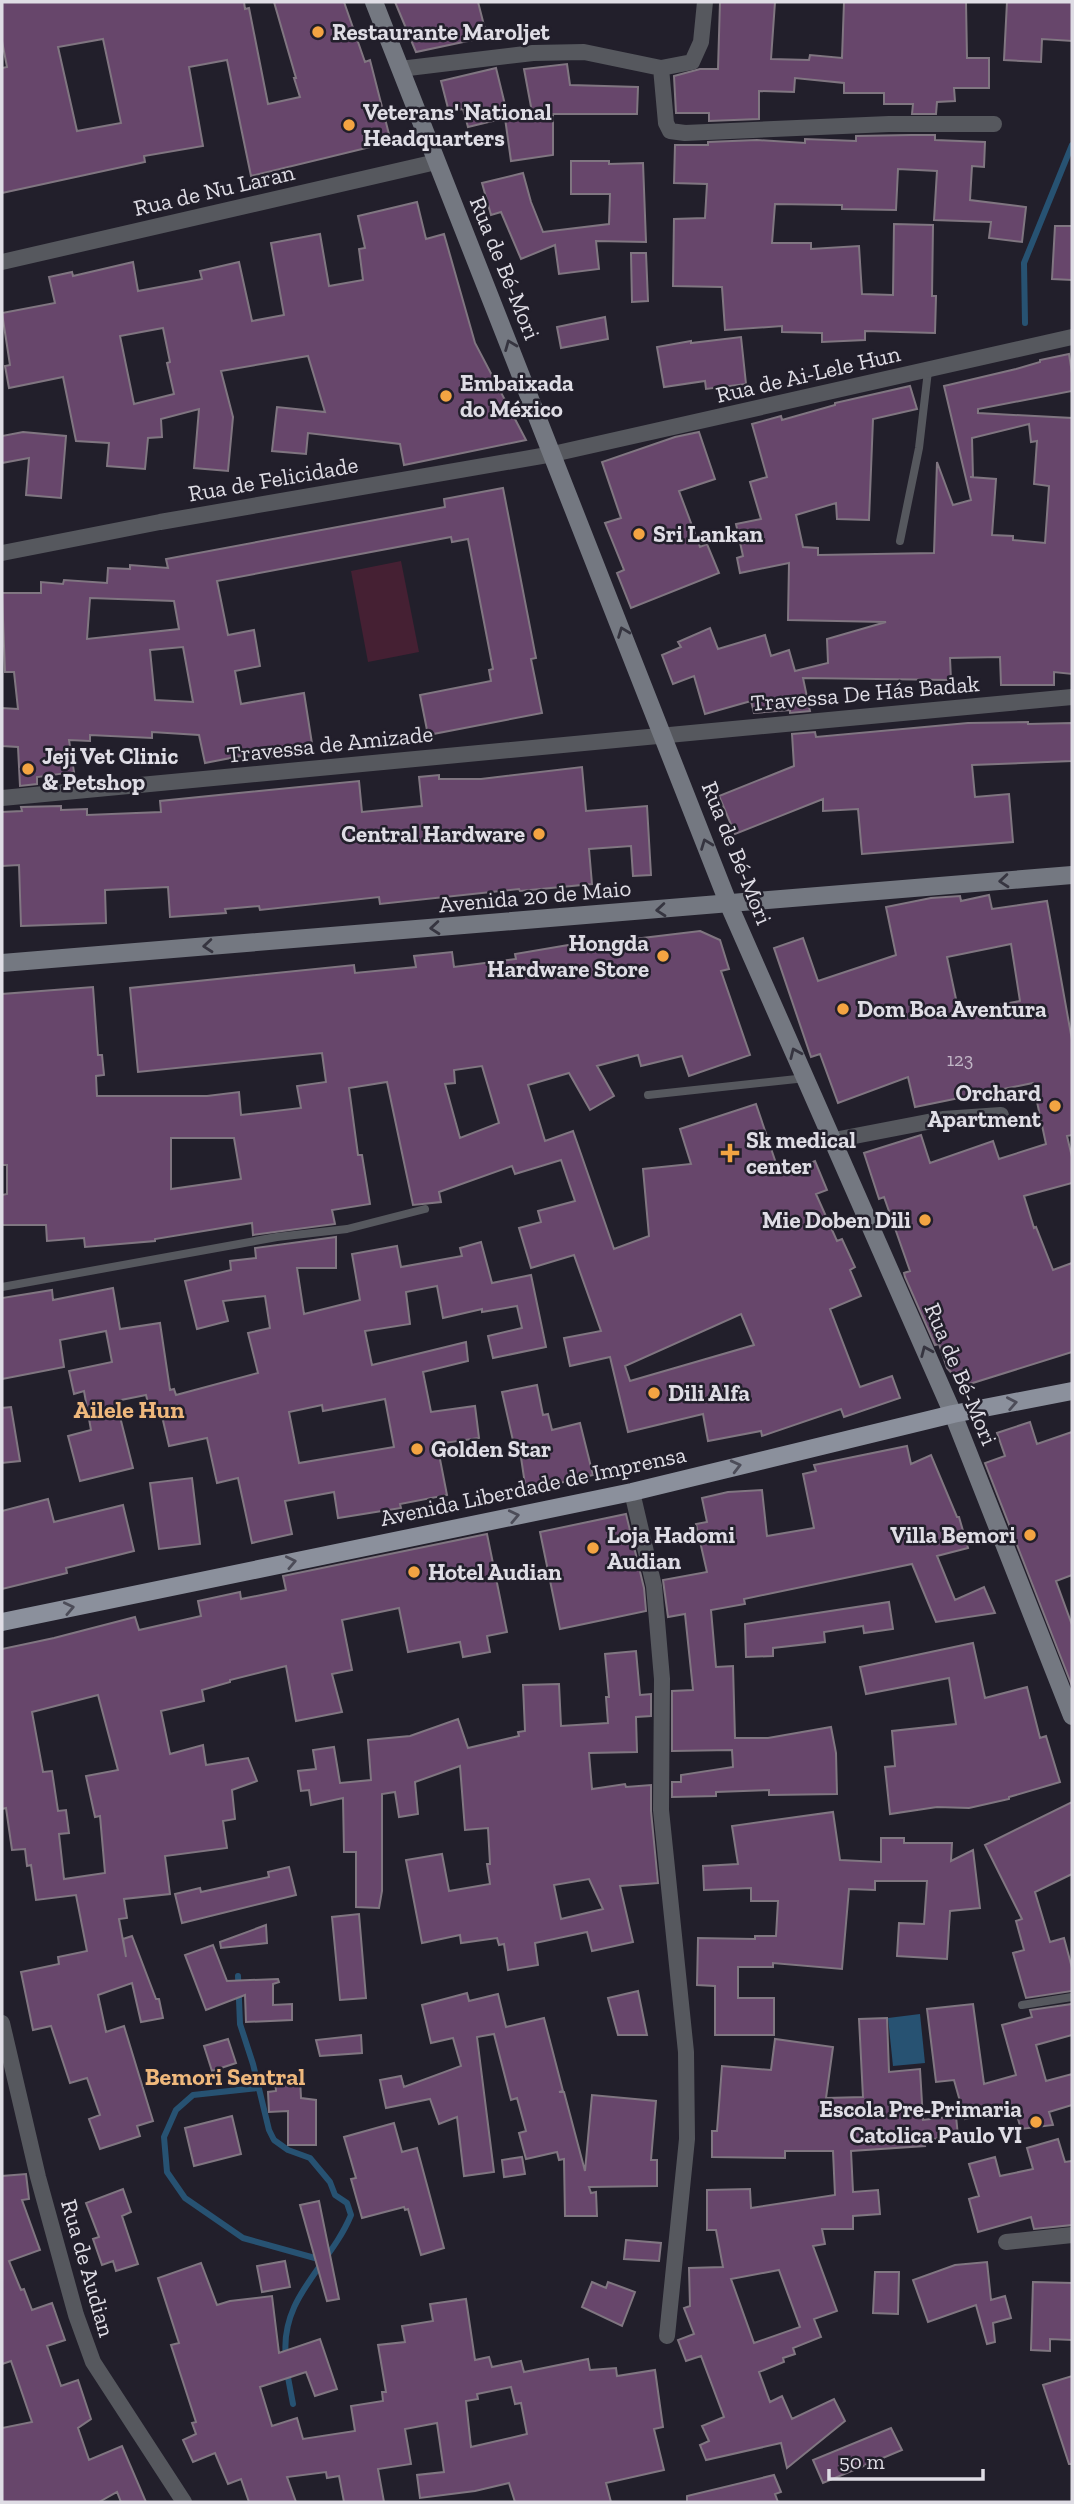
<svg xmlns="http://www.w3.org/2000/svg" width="1074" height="2504" font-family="'Zilla Slab',serif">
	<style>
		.green { fill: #452033 }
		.water { fill: #275272 }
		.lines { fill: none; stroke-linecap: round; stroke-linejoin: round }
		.stream { stroke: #275272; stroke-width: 6 }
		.building { fill: #67466b; stroke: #807681; stroke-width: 2; fill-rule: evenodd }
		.lane { stroke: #56585e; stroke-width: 8 }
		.street { stroke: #56585e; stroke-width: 16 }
		.secondary { stroke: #747881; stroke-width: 18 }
		.primary { stroke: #8b909c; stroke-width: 18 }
		.oneway { stroke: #363540 }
		.oneway2 { stroke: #4c4c58 }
		.poi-dot { fill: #f3a442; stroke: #221f2b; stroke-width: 2.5 }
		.labels { text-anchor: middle; stroke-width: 5; stroke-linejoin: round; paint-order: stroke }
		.number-label { font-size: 19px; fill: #c1b7c6 }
		.poi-label { font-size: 23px; font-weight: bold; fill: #dfdde5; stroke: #221f2b; text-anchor: start }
		.street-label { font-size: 23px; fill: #dfdde5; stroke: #221f2b }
		.neighbourhood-label { font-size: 24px; font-weight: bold; fill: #efb87c; stroke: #221f2b }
	</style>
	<rect width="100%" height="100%" fill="#221f2b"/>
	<path class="green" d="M401 561 419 652 368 662 351 571Z"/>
	<path class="water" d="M920 2014 925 2063 893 2066 888 2018Z"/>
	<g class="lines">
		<path class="stream" d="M1025 323 1024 263 1072 145
			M238 1976 240 2024 253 2064 269 2130 274 2140 288 2150 310 2158 330 2182 335 2195 347 2203 351 2215C330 2266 279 2297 286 2358
			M257 2088 193 2095 176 2110 164 2137 167 2172 185 2198 243 2238 322 2260
			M287 2372 293 2404"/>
	</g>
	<path class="building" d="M2 2H244L245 9 249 8 268 104 300 97 294 78H296L274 2H344L365 62 370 60 391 142 251 176 227 60 189 67 203 146 144 156 145 162 2 193V68L7 67 2 41ZM103 39 121 123 77 131 58 47Z
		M395 2H478L487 37 416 52Z
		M720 2H775L771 59 809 60 810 55 842 58 844 2H966L967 58H989V88H954L955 101 937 102 936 114H912L913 104H884V93H844V83L795 78 794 92 759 91V119L709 121V113H676L674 76 700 69H718Z
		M1007 2H1072V41L1042 39 1041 62 1004 60Z
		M567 64 570 85 638 87 637 114H553V155L511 161 505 118 468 127 463 109 449 112 441 81 496 68 508 117 532 112 524 69Z
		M911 135H935V140L985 142 984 167 972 166 970 200 1026 207 1022 242 989 238 991 222 934 220 937 171 898 169 896 210 842 209V205L775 204 772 243H811V249L859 246 862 294 893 295 894 224 933 225 932 296H936L935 333 865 331V340L822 342V333L782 332V326L725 330 722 287 673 286 674 219 705 218 707 184 674 183 675 145H708V142L757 140 805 143V139L856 141V136Z
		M571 161H609V164L643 163 646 242 596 241 599 269 559 274 555 245 521 259 501 212 491 215 482 183 523 173 531 202 543 232 609 224 610 194H571Z
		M417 202 426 239 444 234 475 343 526 440 404 465 400 444 308 433 306 454 272 451 277 407 325 412 308 356 221 371 233 417 228 471 194 468 199 409 161 419 162 437 148 438 145 469 107 466 109 443 76 441 63 377 9 388 5 366 10 365 2 313 55 303 49 277 72 272 73 276 133 262 138 291 202 279 200 271 239 262 252 321 284 315 271 243 320 234 329 286 363 280 359 249 365 248 358 216ZM163 328 170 362 167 363 174 394 134 404 120 336Z
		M1055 226H1072V280L1052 279Z
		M631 253H646L648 301 632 302Z
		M605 317 608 339 561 348 557 327Z
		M741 337 746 384 706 389 705 381 664 387 657 347 691 341V343Z
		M1069 354 1072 373V391L978 409V413L1072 418V674L1054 672V685H1001L1000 657 950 658 951 680 803 678 810 711 790 713V710L754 713 751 701 705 714 694 676 673 684 662 655 681 647 678 642 710 628 718 649 765 635 771 656 789 650 795 671 828 663 827 639 886 622 788 620 789 563 740 573 737 558 743 556 736 524 761 519 750 482 767 477 752 424 781 416 782 420 835 405V403L910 386 917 409 873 419 869 520 837 519 836 503 796 515 803 547 818 548V555L934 553 937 462 953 505 971 500 944 386 1016 369 1040 362V360ZM1029 424 1031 442 1037 441 1034 484 1049 486 1045 543 1013 540V536L992 535 996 479 970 477H973L972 438Z
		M23 432 66 436 61 498 26 495 29 458 2 463V436Z
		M699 432 715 479 679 491 700 547 707 544 719 573 631 608 617 573 624 570 605 523 621 518 602 462 675 437Z
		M503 488 536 658 531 659 542 713 428 735 420 695 491 681 489 670 493 669 468 539 452 542 451 537 217 581 228 635 254 630 260 666 235 671 241 704 304 693 313 750 268 757 267 751 205 763 199 735 152 732V738L90 735V741L69 740 74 772 37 777V784L20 786 18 747 2 746V708L18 709 14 672H5L2 593H41V582L63 584 64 580 107 583 108 568 130 569V565L168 568 166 559 445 507 444 499ZM90 598 174 601 179 629 87 639ZM183 647 193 702 155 700 150 650Z
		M1028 722V724L1072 723V761L972 765 975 797 1009 794 1013 842 862 854 858 809 823 811V799L735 834 719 796 794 766 792 734 815 732 816 737 968 723Z
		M582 767 586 811 647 806 651 875 633 876 631 846 589 849 592 884 520 891 519 889 380 904 379 897 260 910 259 906 225 909 226 913 170 917 168 887 105 890 106 923 21 926 19 865 2 866V812L22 811 21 807 61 806V810L87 809V815L161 812 160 801 359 781 362 812 422 806 419 777 439 775V779H481Z
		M989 895 992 909 1047 901 1072 1040V1135L1067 1136 1072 1157V1183L1024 1196 1034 1228 1036 1227 1053 1270 1072 1263V1352L963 1386 947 1368 939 1344 935 1345 905 1277 904 1273 910 1271 884 1197 879 1199 864 1153 921 1135 930 1163 993 1141 999 1159 1046 1144 1033 1083 915 1107 908 1077 838 1103 820 1054 811 1057 774 948 803 938 818 981 896 955 886 907 931 898 960 896 961 901ZM1011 944 1020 1001 959 1013 947 957Z
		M700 931 720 940 729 969 721 971 750 1055 689 1076 682 1056 641 1066 638 1055 597 1066 614 1096 590 1110 569 1073 528 1085 545 1141 573 1131 614 1249 649 1236 643 1169 691 1164 680 1129 756 1104 780 1175 815 1161 827 1190 816 1194 837 1241 842 1239 855 1267 850 1270 861 1296 830 1309 860 1387 892 1376 900 1398 844 1417 841 1409 762 1436 761 1431 708 1441 703 1414 628 1432 610 1357 570 1366 564 1338 601 1331 574 1255 531 1268 519 1228 541 1222 538 1211 575 1201 561 1160 515 1174 512 1166 439 1192 441 1202 413 1205 387 1082 349 1088 358 1155H362L370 1204 332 1210 335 1224 253 1235 252 1223 155 1239V1241L85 1247 84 1238 47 1241 46 1225H2V1195L7 1194V1165H2V994L93 987 98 1055H102L104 1075 96 1076 97 1096H207L239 1092 241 1115 301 1108 297 1086 326 1082 322 1053 138 1072 130 988 354 965 355 973 416 967 414 956 452 952 454 967 516 959 515 954 592 941V944ZM482 1066 499 1123 460 1138 445 1084 455 1083 454 1070ZM171 1138H234L241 1179 171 1189ZM741 1314 754 1345 630 1381 625 1366Z
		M336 1237V1268H297L304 1314 360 1300 352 1254 397 1246 401 1267 462 1256 460 1248 481 1242 492 1283 531 1275 546 1347 493 1358 488 1336 522 1328 517 1306 482 1312V1309L443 1318 437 1286 406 1292 410 1324 365 1331 372 1365 466 1342 468 1361 423 1372 431 1412 475 1406 479 1438 437 1444 447 1495 400 1504 401 1508 338 1518 334 1492 285 1501 292 1534 252 1543 238 1478 217 1483 207 1438 169 1446 161 1412 151 1415 146 1395 116 1401 133 1468 80 1481 68 1436 91 1430 84 1391 74 1394 69 1371 112 1362 106 1331 60 1340 64 1367 2 1379V1298L52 1290 53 1300 113 1288 120 1329 160 1323 170 1390 174 1389 176 1395 258 1373 248 1333 270 1328 265 1296 223 1301 228 1321 197 1329 185 1281 231 1270 230 1261 256 1258 255 1248ZM385 1399 394 1447 299 1463 289 1412 322 1405 323 1411Z
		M537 1385 543 1415 548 1414 552 1430 580 1423 593 1475 526 1491 519 1444 514 1445 502 1392Z
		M11 1407 20 1461 2 1463V1408Z
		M1030 1422 1037 1444 1072 1432V1575L1056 1581 1072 1625V1686L985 1463 1005 1456 997 1433Z
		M907 1446 911 1464 931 1455 957 1517H959L968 1548 937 1556 955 1600 984 1587 995 1613 936 1622 912 1564 744 1599 745 1604 711 1610 716 1667 733 1666 735 1738H768L831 1727 836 1753 837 1794 769 1795V1790L716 1792V1796L672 1797V1782H681V1775L733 1767 732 1750 672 1751V1691L693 1690 685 1614 668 1617 663 1580 707 1572 696 1524 707 1522 702 1498 728 1492 762 1490 767 1536 814 1528 803 1474 816 1471 814 1465Z
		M192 1478 200 1544 159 1549 150 1483Z
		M48 1499 54 1522 123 1505 134 1551 66 1568 67 1573 2 1589V1511Z
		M626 1514 644 1588 646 1611 560 1629 540 1532Z
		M487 1534 507 1632 487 1636 490 1652 463 1657 460 1642 408 1652 399 1608 342 1620 352 1670 332 1674 342 1712 296 1721 286 1666 230 1680V1682L202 1690 204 1701 161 1711 170 1754 203 1745 206 1765 248 1758 257 1781 232 1790 235 1819 223 1821 227 1848 165 1856 170 1894 124 1899 127 1918 119 1919 126 1957 123 1939 132 1936 156 1999H159L163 2018 141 2022 132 1983 98 1995 106 2032 124 2026 153 2121 137 2126 140 2136 100 2149 89 2119 100 2115 87 2078 70 2083 51 2026 33 2030 21 1972 59 1964 58 1957 87 1951 76 1895 36 1900 31 1865 27 1866 25 1849 12 1850 6 1808 2 1809V1649L54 1638 135 1617 139 1630 201 1616 198 1601 240 1592 241 1599 286 1590 283 1576ZM98 1695 118 1770 86 1776 95 1817 100 1816 105 1873 64 1879 59 1834 69 1833 66 1810 58 1811 52 1771 43 1772 32 1712Z
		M889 1602 893 1629 864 1633 863 1626 824 1632 825 1642 773 1648V1656L746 1657 745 1624Z
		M973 1643 985 1698 1027 1687 1040 1738 1046 1736 1060 1782 1009 1797V1799L969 1808 937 1807 890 1814 885 1767 895 1766 892 1731 956 1724 949 1678 866 1694 860 1667Z
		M636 1651 640 1695 651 1694V1716L636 1717 637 1752 589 1753 592 1789 625 1784 626 1787 651 1785V1811L658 1883 620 1886 633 1942 592 1951 587 1932 535 1943 538 1965 508 1970 504 1944 499 1945 497 1938 461 1943 460 1935 422 1943 406 1860 442 1854 449 1891 490 1884 487 1864H490L488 1828 465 1830 460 1766 415 1782 418 1814 399 1817 395 1792 382 1794V1891L379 1908 356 1907V1852H344L343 1798 311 1805 309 1790 301 1791 298 1771 316 1769 313 1750 334 1747 340 1783 371 1780 368 1740 410 1736 458 1719 468 1748 519 1736 518 1732 525 1731 523 1685 559 1684 561 1726 608 1723 606 1697H609L605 1654ZM589 1879 603 1909 561 1919 554 1885Z
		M1072 1802V1874L1035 1892 1050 1942 1064 1938 1072 1968V1991L1026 1998 1013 1953 1024 1950 1016 1921 1022 1919 985 1845Z
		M833 1812 840 1860 881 1862V1838H904V1843H952L951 1861 973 1850 980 1908 950 1911 947 1959 897 1956 899 1923 924 1924 927 1881H875V1890L849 1889 842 1969 773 1963V1967H738V1998H774V2035H715V1986L697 1985 698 1938 755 1939V1936H776L778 1901H751V1888L704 1890 703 1866 738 1864 732 1826Z
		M289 1867 296 1895 182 1923 175 1894 200 1888 201 1892 269 1877 268 1872Z
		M359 1914 366 1998 340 2000 332 1917Z
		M266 1925 267 1943 221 1948 220 1942Z
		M213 1945 227 1981 278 1979 279 1982 273 1984V2005L292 2004V2020L246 2022 245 1995 206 2010 185 1955Z
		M638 1991 647 2035H618L608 1998Z
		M467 1993 469 2001 498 1994 506 2027 544 2018 563 2091 559 2092H564L585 2171 592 2095 656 2101 651 2160H657V2186L589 2187 591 2193 596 2192 597 2216H565L564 2159 559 2160 557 2152 526 2159 519 2133 526 2131 517 2098 511 2100 494 2034 477 2037 494 2172 464 2176 457 2117 439 2124 430 2099 386 2108 380 2080 401 2076 404 2087 461 2066 453 2038 431 2043 422 2005Z
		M973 2004 984 2084 1016 2075 1002 2025 1032 2017 1030 2010 1072 2004V2035L1036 2045 1046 2081 1072 2074V2105L1049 2112 1053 2125 1021 2129 1014 2105 965 2119 954 2080 936 2082 927 2009Z
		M887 2018 889 2072 920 2069 923 2120 956 2116 958 2136 924 2140 925 2146 851 2151 853 2192 878 2190 880 2214 853 2216V2229H822L825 2244 813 2246 837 2311 814 2319 821 2337 793 2348 795 2354 783 2358 784 2362 759 2372 770 2402 782 2396 792 2419 834 2399 845 2421 787 2468 781 2443 706 2460 700 2445 709 2441 702 2426 724 2417 701 2356 686 2361 678 2340 694 2334 684 2308 690 2306 689 2268 723 2267 716 2230H707V2190L750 2189 751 2208 835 2195 833 2151H785V2158L712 2157V2131H717L722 2066 771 2070 775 2039 833 2047 826 2098 863 2097 859 2019ZM779 2270 800 2327 754 2343 731 2279Z
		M361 2035 362 2053 320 2056 316 2040Z
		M228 2039 236 2063 212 2071 204 2046Z
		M300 2077 301 2098 316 2100V2145H288V2111L269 2112 268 2092 276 2091 275 2079Z
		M232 2116 241 2154 194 2166 185 2128Z
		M394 2123 402 2152 417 2148 444 2248 421 2255 408 2209 405 2210 404 2207 362 2218 351 2179 356 2178 344 2137Z
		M1058 2139 1065 2162 1072 2161V2225L1034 2229 1031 2217 978 2232 969 2199 979 2196 969 2164 995 2157 1000 2176 1033 2169 1027 2148Z
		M522 2157 525 2174 504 2177 502 2160Z
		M26 2174 29 2199 22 2200 40 2250 9 2261 21 2290 24 2289 32 2310 52 2303 65 2340 47 2346 61 2386 78 2380 91 2419 78 2428 89 2460 122 2446 146 2502H121L117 2492 99 2502H2V2428L32 2422 11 2361 2 2364V2176Z
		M123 2189 131 2212 122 2216 138 2264 116 2271 113 2261 102 2265 93 2239 99 2237 86 2203Z
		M319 2201 339 2299 327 2301 300 2205Z
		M626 2240 661 2243 659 2261 624 2259Z
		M285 2261 290 2287 262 2292 257 2266Z
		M987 2262 991 2300 1005 2296 1011 2318 993 2323 995 2342 987 2344 976 2305 928 2322 913 2280 955 2265Z
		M201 2263 217 2305 230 2301 272 2296 279 2353 320 2339 337 2389 315 2396 306 2372 260 2387 272 2426 297 2418 303 2439 355 2431 351 2406 383 2401 382 2392H386L378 2345 405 2342 402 2326 433 2321 430 2304 466 2299 475 2360 489 2357 492 2367 521 2361 524 2372 588 2359 590 2370 616 2368 617 2376 655 2370 663 2427 654 2429 664 2470 606 2483 611 2502H515L509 2483 475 2491 420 2498 417 2475 444 2472 437 2423 405 2429 411 2464 378 2469 384 2502H344L339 2476 327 2478 326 2472 287 2477 296 2502H249L241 2479 228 2484 215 2453 193 2462 183 2440 196 2434 192 2423 196 2422 171 2345 179 2343 158 2278ZM511 2387 515 2404 521 2403 527 2434 471 2447 466 2401 478 2399 477 2394Z
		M875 2272H899L898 2314 873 2313Z
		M592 2282 606 2288 608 2282 635 2292 622 2326 582 2307Z
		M1033 2282 1072 2283V2340L1050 2339V2351L1031 2350Z
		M1072 2376V2464H1069L1043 2385Z
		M891 2428 902 2450 823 2483 813 2460Z
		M774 2475 781 2492 775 2494 778 2502H687V2496Z"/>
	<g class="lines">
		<path class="lane" d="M900 541 919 448 928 371
			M648 1095 806 1078
			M2 1287 277 1237 347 1229 425 1209
			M1022 2005 1072 1997"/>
		<path class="street" d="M661 68 666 123 670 131 685 133 889 124H994
			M400 69 533 53 584 52 661 68 692 62 701 42 705 2
			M2 262 436 162
			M2 553 160 522 553 454 1072 337
			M2 798 1072 697
			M834 1140 943 1119 1001 1115
			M632 1492 654 1586 662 1679 661 1810 686 2052 687 2139 667 2336
			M2 2023 38 2177 76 2315 93 2362 184 2502
			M1006 2242 1072 2235"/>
		<path class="secondary" d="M374 2 729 905 953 1414 1072 1716
			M2 963 1072 875"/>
		<path class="primary" d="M2 1622 632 1492 953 1414 1072 1391"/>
	</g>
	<defs><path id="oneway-chevron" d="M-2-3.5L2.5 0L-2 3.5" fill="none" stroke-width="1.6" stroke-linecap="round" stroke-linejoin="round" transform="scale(1.75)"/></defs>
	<g class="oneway">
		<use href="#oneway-chevron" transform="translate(510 345) rotate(-112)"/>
		<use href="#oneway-chevron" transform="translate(623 632) rotate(-111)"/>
		<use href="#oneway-chevron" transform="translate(706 844) rotate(-111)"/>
		<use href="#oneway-chevron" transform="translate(1004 881) rotate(175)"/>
		<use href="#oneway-chevron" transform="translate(661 910) rotate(175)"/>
		<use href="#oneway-chevron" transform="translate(435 928) rotate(175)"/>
		<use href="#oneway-chevron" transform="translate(208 946) rotate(175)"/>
		<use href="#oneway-chevron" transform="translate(795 1053) rotate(-114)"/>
		<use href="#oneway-chevron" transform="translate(926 1351) rotate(-113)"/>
	</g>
	<g class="oneway2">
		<use href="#oneway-chevron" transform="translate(1012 1403) rotate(-11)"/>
		<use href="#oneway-chevron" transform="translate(736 1466) rotate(-14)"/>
		<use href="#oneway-chevron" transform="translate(514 1516) rotate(-12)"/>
		<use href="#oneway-chevron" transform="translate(291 1562) rotate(-12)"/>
		<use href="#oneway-chevron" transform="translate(69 1608) rotate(-12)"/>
	</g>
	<g class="poi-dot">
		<circle cx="318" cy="32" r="7"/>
		<circle cx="349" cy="125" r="7"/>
		<circle cx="446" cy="396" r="7"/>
		<circle cx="639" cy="534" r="7"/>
		<circle cx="28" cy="769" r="7"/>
		<circle cx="539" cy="834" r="7"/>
		<circle cx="663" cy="956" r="7"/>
		<circle cx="843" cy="1009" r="7"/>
		<circle cx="1055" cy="1106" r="7"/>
		<path d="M726.5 1142.5h7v7h7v7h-7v7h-7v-7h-7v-7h7z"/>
		<circle cx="925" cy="1220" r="7"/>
		<circle cx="654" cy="1393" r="7"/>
		<circle cx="417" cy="1449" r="7"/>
		<circle cx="1030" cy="1535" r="7"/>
		<circle cx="593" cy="1548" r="7"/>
		<circle cx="414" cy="1572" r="7"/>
		<circle cx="1036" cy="2122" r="7"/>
	</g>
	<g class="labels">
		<g class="number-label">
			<text x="960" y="1066">123</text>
		</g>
		<g class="poi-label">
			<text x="332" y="40">Restaurante Maroljet</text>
			<text x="363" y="120">Veterans' National<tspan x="363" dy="26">Headquarters</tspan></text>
			<text x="460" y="391">Embaixada<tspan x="460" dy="26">do México</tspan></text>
			<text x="653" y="542">Sri Lankan</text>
			<text x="42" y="764">Jeji Vet Clinic<tspan x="42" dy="26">&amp; Petshop</tspan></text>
			<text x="525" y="842" text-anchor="end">Central Hardware</text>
			<text x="649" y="951" text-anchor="end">Hongda<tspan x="649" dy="26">Hardware Store</tspan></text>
			<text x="857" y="1017">Dom Boa Aventura</text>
			<text x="1041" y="1101" text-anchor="end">Orchard<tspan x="1041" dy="26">Apartment</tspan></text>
			<text x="746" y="1148">Sk medical<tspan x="746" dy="26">center</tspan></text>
			<text x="911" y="1228" text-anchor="end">Mie Doben Dili</text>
			<text x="668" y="1401">Dili Alfa</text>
			<text x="431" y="1457">Golden Star</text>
			<text x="607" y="1543">Loja Hadomi<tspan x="607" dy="26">Audian</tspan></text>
			<text x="1016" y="1543" text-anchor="end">Villa Bemori</text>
			<text x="428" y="1580">Hotel Audian</text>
			<text x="1022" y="2117" text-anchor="end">Escola Pre-Primaria<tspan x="1022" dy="26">Catolica Paulo VI</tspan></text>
		</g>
		<g class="street-label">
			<text transform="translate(214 190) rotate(-13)" y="8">Rua de Nu Laran</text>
			<text transform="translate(505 268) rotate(68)" y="8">Rua de Bé-Mori</text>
			<text transform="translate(808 374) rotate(-13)" y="8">Rua de Ai-Lele Hun</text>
			<text transform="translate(273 479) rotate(-10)" y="8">Rua de Felicidade</text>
			<text transform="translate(865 693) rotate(-5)" y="8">Travessa De Hás Badak</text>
			<text transform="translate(330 744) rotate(-6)" y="8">Travessa de Amizade</text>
			<text transform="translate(737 853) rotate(68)" y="8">Rua de Bé-Mori</text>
			<text transform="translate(535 896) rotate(-5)" y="8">Avenida 20 de Maio</text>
			<text transform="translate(961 1374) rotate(67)" y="8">Rua de Bé-Mori</text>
			<text transform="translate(533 1486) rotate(-12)" y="8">Avenida Liberdade de Imprensa</text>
			<text transform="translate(88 2268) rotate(74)" y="8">Rua de Audian</text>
		</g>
		<g class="neighbourhood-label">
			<text x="129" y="1418">Ailele Hun</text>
			<text x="225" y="2085">Bemori Sentral</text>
		</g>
	</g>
	<rect width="1074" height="2504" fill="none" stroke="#dfdde5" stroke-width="7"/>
	<path d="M829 2469v10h154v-10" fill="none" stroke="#dfdde5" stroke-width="3.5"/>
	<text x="839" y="2469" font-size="21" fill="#dfdde5" stroke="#221f2b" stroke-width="5" paint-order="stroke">50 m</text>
</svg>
